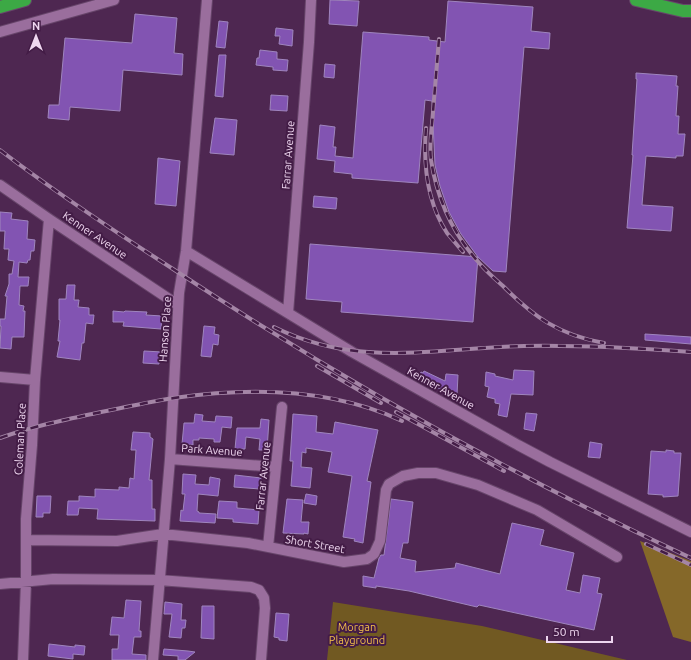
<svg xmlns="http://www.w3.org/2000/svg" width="691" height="660" font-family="Ubuntu,sans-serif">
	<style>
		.green { fill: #715922 }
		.forest { fill: #856829 }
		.building { fill: #8254b2; stroke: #9f85be }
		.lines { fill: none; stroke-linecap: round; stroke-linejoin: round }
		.street-casing { stroke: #67456a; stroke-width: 12 }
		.highway-casing { stroke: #67456a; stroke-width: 14 }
		.street { stroke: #9a6e9d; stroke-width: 10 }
		.highway { stroke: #3ca945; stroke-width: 12 }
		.rail-casing { stroke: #a485a6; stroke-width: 4 }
		.rail { stroke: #431c46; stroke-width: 2.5; stroke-dasharray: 8; stroke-linecap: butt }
		.labels { text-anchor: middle; stroke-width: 4; stroke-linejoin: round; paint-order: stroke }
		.street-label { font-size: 11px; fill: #eed6ef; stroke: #431c46 }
		.park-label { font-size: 11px; fill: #f1be4a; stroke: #431c46 }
	</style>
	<rect width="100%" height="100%" fill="#4e2751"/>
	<path class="green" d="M333 602 482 626 627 660H327Z"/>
	<path class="forest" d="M640 541 691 561V642L673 637Z"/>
	<path class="building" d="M330 0 359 1 357 26 329 24Z
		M448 1 533 7 531 31 550 33 549 49 524 47 506 272 493 271 478 257 473 322 341 312 342 302 306 299 310 244 478 257 461 234 449 212 440 186 435 165 432 101 425 100 418 183 352 178V174L334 172 335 161 317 159 320 125 335 127 333 147H336L335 156 353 158 363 32 429 37V40L445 42Z
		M135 14 177 18 174 53 183 54 182 75 123 70 120 111 70 107 69 120 48 118 49 105H59L65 38 132 43Z
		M219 21 228 22 225 48 216 47Z
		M276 28 293 30 292 46 279 44 280 36H275Z
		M260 50 277 52V59L288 60 287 71 273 70V67L256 65 257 58H259Z
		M219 55H226L223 97 215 96Z
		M325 64 335 65 334 78 324 77Z
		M636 73 677 76 676 86H678L676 116H679L678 134H685L683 156H676V158L646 156 642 205 673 207 671 231 627 228 633 155H632L637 79H636Z
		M271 95 288 96 287 111 270 110Z
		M215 118 237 120 234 155 210 153Z
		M158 158 180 161 176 206 155 204Z
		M314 196 337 198 336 209 313 207Z
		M0 212 12 213 11 219 28 221 27 239 35 240 34 251H31L30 260H28L27 263 19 262 18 277H29L28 286H20L19 305 24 306 23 311H25L24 337H12L11 349 0 348 1 326H0V319H5L7 296H5L9 284V274H12L14 261 8 260 9 249H4L5 231H0Z
		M67 285H75L74 300H79L78 307 89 308V315H94L93 324 86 323 84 343H82L80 360 57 357 60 341H58L60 320H59V299H66Z
		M113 311 124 312 125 311 147 312 146 315 162 316 161 329 123 326 124 322H113Z
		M204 326 215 327 214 334 219 335 218 345 213 344 211 357 201 356Z
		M645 334 691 337V344L645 340Z
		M144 351 162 352V359L159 358V364L143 363Z
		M514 370 534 371 533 395 511 394 507 417 498 415 500 404 495 403V399L487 397 489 387 485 386 486 372 495 374V376L513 380Z
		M424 371 445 381 446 374 458 375 457 395 445 394V391L418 379 421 372 423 373Z
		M526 413 537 414 534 431 524 429Z
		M195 414 203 415 202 421 215 422 216 416 232 417 231 428 222 427 220 442H214V439L199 438V440H193V445L182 444 184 423H194Z
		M293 414 317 416 316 432 333 434 335 422 378 430 367 481 371 482 363 543 354 541 355 539 343 537 352 476 328 472 332 452 306 448V453L302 452 301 467 312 468 310 488 291 486 293 461H290Z
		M261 419 269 420 267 450H259L260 439 246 437 245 449H235L237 428H260Z
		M133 432 150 433V437L153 439 149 480H152V509H155V521L97 519 98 509 79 508 78 515H67L68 501H79V496L95 497V489L119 490V487L129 488 130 478 134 479 136 450H131Z
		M590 442 602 444 600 458 588 457Z
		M666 450 674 451V453H681L678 496 663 497V495L648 494 651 451 666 452Z
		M183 474 196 475 195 484 209 485 210 477 220 479 218 496 198 494 197 511 199 512V513L216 514 215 523 180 521 181 510 183 511 185 494H182Z
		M235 475 261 478 260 489 234 487Z
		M306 494 317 496 316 505 304 503Z
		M37 496H51L50 513H43V517H36Z
		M287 499 303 500 301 522H309L308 534 304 533V534L283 533Z
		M391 499 413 502 408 543H403L400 558 416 561 415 572 455 568 456 563 500 574 512 523 544 530 540 545 574 553 566 590 580 593 583 575 600 578 597 593 602 594 594 630 479 605 477 607 409 591 376 586V588L363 586V576L374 578 379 558 381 555H384Z
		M219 501 237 502V508L259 510 258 524 233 522V519L217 518Z
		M126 600 141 601 139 631H141V637H134L132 654 146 655V660H112V649H118L119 635H110L112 617 124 618Z
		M165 602 182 604 181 620H186L185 628H182L181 638 169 637 172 614H164Z
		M202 606H214V639L201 638Z
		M276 613 289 614 287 641 279 640V638L274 637Z
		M49 644 75 647V645L85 646 84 655 73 654V659L48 656Z
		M164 649 188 651 195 652 185 660H178V656L163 655Z"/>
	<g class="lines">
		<defs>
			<path id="street" d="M0 32 114 0
				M0 185 49 219 178 305
				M186 251 352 352 518 445 550 462 691 532
				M288 313 309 42 311 0
				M0 377 35 380
				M170 459 276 467
				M26 540 117 541 163 534 248 543 344 562 367 559 374 554 380 541 386 490 389 484 403 476 418 473H436L478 485 537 510 617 557
				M268 547 282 407
				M0 584 53 579 159 580 251 587 259 590 264 598 265 608 261 660
				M23 660 26 582V519L32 445 35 380 49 219
				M153 660 170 459 179 293 186 251 207 0"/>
			<path id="highway" d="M636 0 683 11H691
				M0 7 25 0"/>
		</defs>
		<use href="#street" class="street-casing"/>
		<use href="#highway" class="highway-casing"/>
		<use href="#street" class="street"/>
		<use href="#highway" class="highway"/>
		<defs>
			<path id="rail" d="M439 39C437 63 435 87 433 112 432 127 429 144 431 160 437 199 454 236 481 265 488 273 495 279 503 286 534 317 559 335 604 343
				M426 128C423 164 427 202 447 233 452 239 458 246 463 252
				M0 150C55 192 114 231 173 269 338 378 512 475 691 558
				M274 327C358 369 436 348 524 346 580 345 636 348 691 352
				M317 366 381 403
				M396 412 504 471
				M0 438C36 425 74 418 111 410 132 406 153 401 174 398 251 387 331 388 402 421
				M646 544 691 565"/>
		</defs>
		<use href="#rail" class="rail-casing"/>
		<use href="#rail" class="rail"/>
	</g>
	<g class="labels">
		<g class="street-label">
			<text transform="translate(288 155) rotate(-86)" y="4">Farrar Avenue</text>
			<text transform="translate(95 235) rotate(34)" y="4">Kenner Avenue</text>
			<text transform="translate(165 329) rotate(-86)" y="4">Hanson Place</text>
			<text transform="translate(441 388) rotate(29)" y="4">Kenner Avenue</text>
			<text transform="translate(20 439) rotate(-87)" y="4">Coleman Place</text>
			<text transform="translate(212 450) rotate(4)" y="4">Park Avenue</text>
			<text transform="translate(263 476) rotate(-84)" y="4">Farrar Avenue</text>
			<text transform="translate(315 544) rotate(10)" y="4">Short Street</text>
		</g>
		<g class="park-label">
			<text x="357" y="631">Morgan<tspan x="357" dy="13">Playground</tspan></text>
		</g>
	</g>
	<g transform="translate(36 36)" stroke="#431c46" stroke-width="3" paint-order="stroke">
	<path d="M0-3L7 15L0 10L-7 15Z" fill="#eed6ef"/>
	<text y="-6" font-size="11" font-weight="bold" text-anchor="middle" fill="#eed6ef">N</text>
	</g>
	<path d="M547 636v6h65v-6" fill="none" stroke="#eed6ef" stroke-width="2"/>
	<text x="553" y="636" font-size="12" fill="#eed6ef" stroke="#431c46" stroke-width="3" paint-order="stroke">50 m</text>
</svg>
